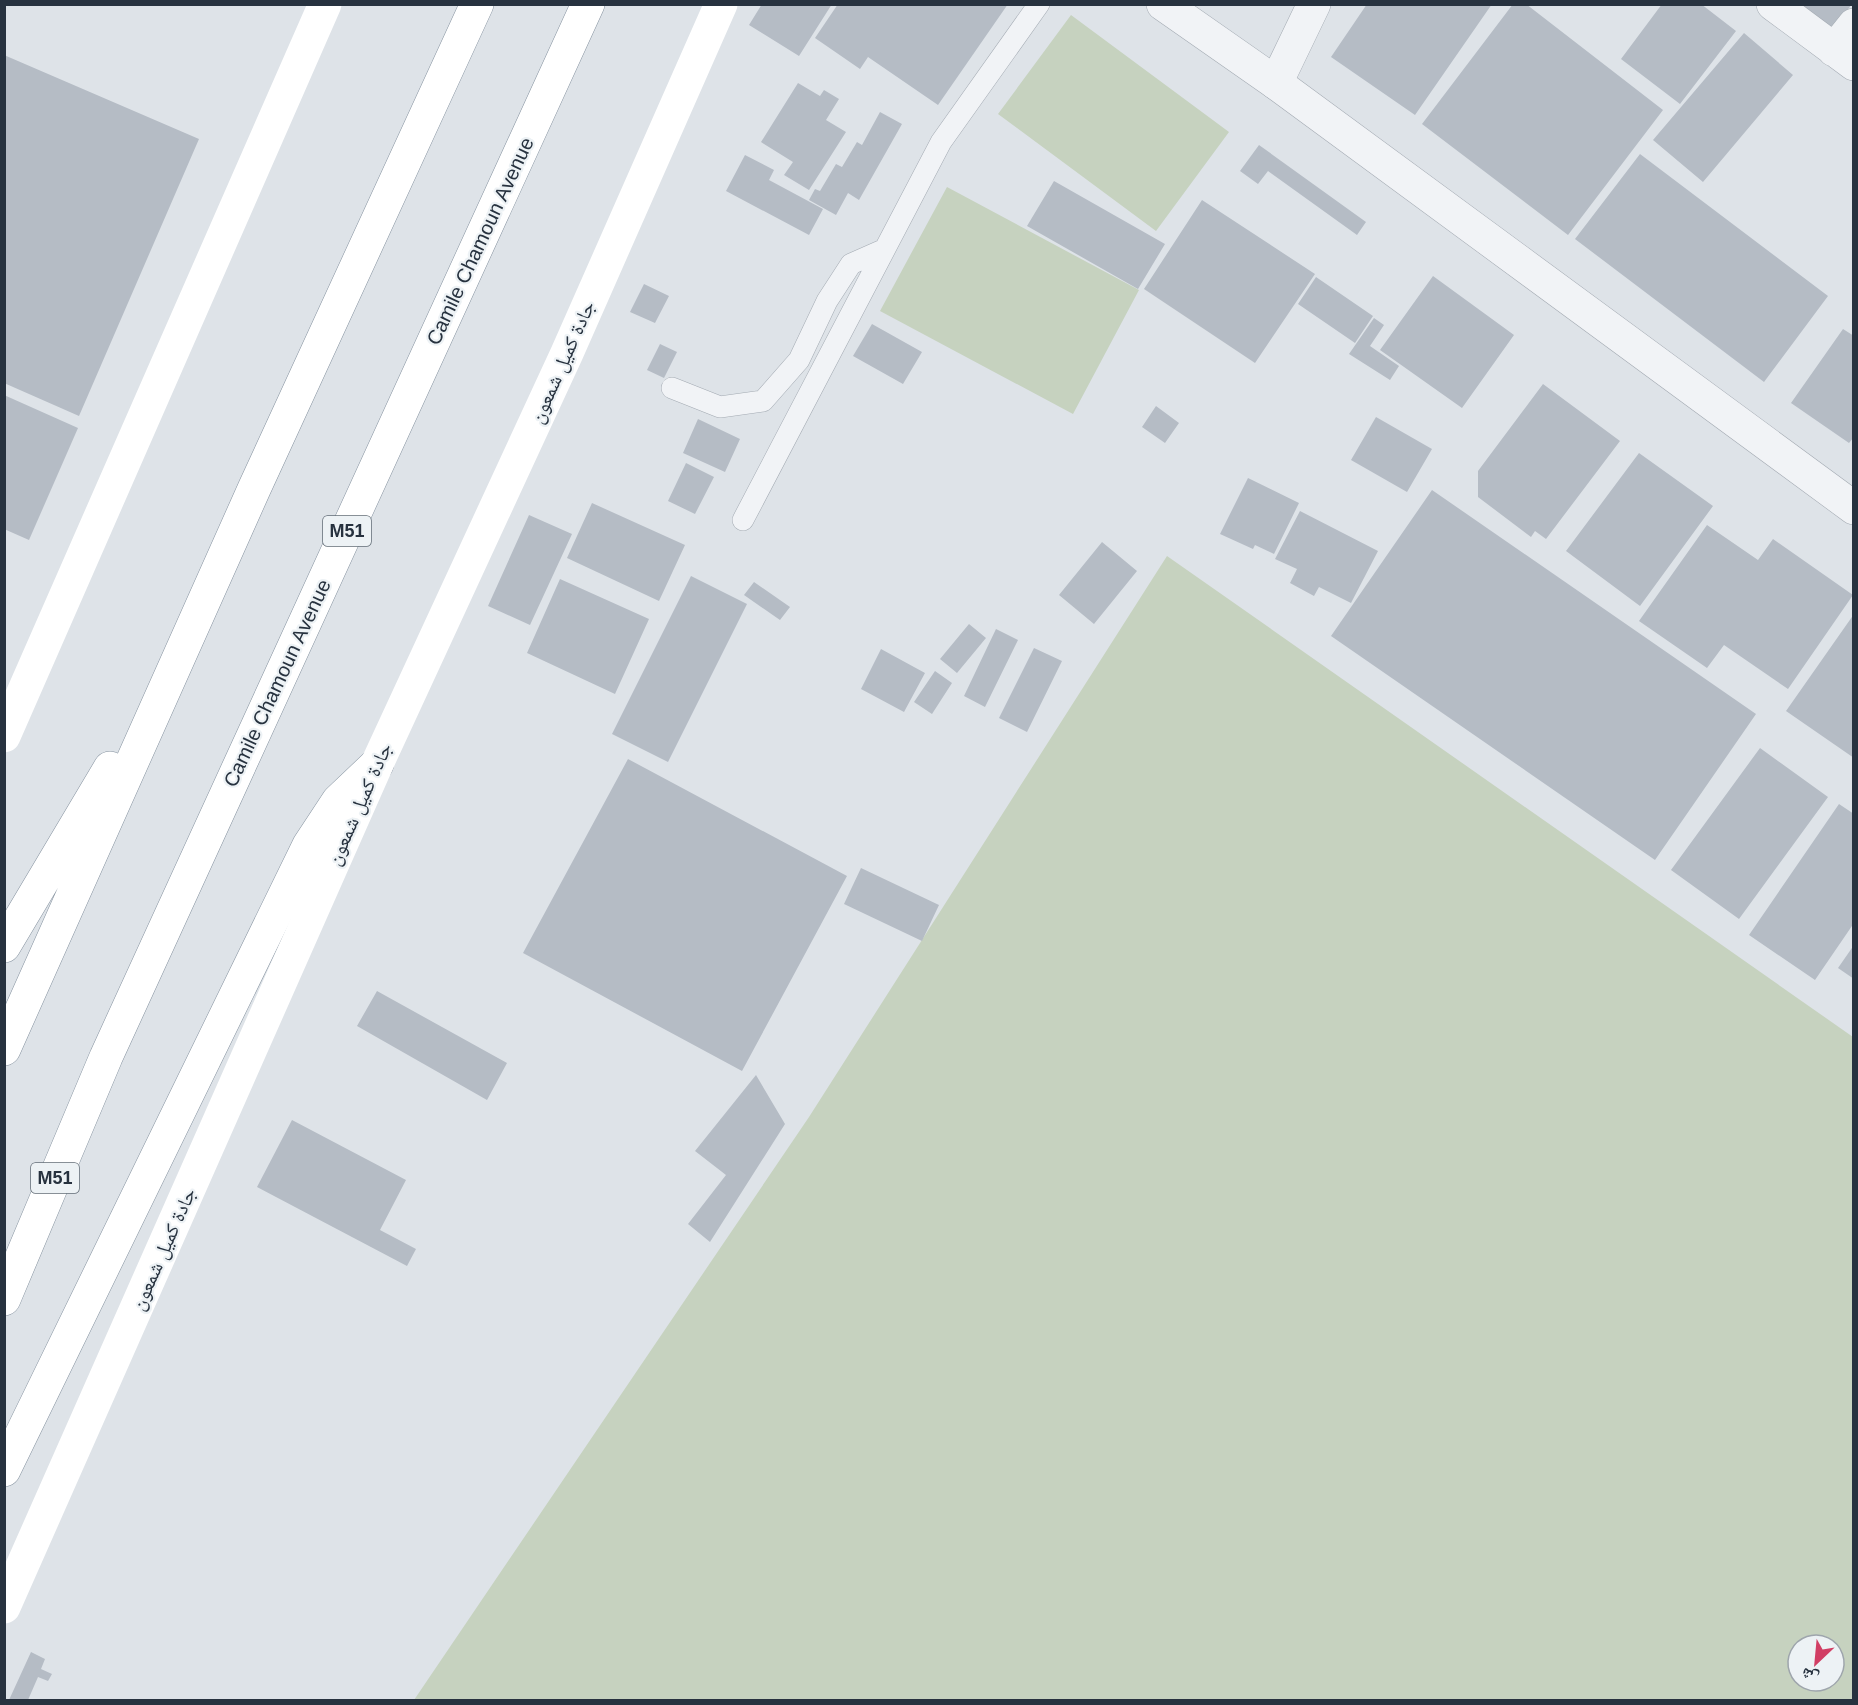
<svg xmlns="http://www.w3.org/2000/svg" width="1858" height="1705" font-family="Helvetica,'Noto Naskh Arabic',sans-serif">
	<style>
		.grass { fill: #c6d2bf; fill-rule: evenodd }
		.building { fill: #b5bcc5 }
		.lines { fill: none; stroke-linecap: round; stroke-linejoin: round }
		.service-casing { stroke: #a3aab2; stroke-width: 22 }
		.minor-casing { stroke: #a3aab2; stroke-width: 34 }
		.tertiary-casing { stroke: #a3aab2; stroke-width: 34 }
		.motorway-casing { stroke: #85929f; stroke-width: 34 }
		.service { stroke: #f1f3f6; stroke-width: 21 }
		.minor { stroke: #f1f3f6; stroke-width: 33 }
		.tertiary { stroke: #f1f3f6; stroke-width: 33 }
		.secondary { stroke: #fff; stroke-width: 33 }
		.motorway { stroke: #fff; stroke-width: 33 }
		.labels { text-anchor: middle; stroke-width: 4.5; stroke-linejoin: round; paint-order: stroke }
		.shield { fill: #edf2f5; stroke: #626c76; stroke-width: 1.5 }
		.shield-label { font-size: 18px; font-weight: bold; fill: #27323f }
		.street-label { font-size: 20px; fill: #27323f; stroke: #edf2f5 }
	</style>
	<rect width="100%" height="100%" fill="#dee3e8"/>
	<path class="grass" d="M1071 15 1229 132 1156 231 998 114Z
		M947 187 1139 290 1073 414 880 311Z
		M1167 556 1853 1037V1700H414L809 1117ZM1798 1645H1834V1681H1798Z"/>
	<path class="building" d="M762 4H832L799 56 749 25Z
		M838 4H1008L938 105 868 57 860 69 815 38Z
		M1367 4H1492L1415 115 1331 57Z
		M1513 4H1526L1663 110 1568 235 1422 124Z
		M1662 4H1701L1736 31 1680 104 1621 59Z
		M1801 4H1852L1833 29Z
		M1744 33 1793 75 1703 182 1653 140Z
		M4 55 199 139 79 416 4 383Z
		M798 83 820 96 824 90 839 99 826 120 846 132 809 190 784 175 793 162 761 142Z
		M880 112 902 124 859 200 848 193 836 215 809 200 815 189 820 191 836 164 842 167 857 142 862 145Z
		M1259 145 1366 222 1357 235 1268 171 1258 184 1240 171Z
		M1640 154 1828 296 1764 382 1575 239Z
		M745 155 774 170 769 180 823 209 809 235 726 191Z
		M1054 181 1165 244 1138 289 1027 226Z
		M1202 200 1315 274 1255 363 1144 289Z
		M1433 276 1514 335 1462 408 1380 350Z
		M1316 277 1373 316 1355 343 1298 304Z
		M644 284 669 296 655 323 630 312Z
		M1374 318 1384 325 1370 346 1399 366 1390 380 1349 354Z
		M872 324 922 352 903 384 853 356Z
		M1843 329 1854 336V437L1849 443 1791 403Z
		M660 344 677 352 664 378 647 370Z
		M1543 384 1620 441 1546 539 1535 531 1531 537 1478 497V471Z
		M4 395 78 428 29 540 4 529Z
		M1156 406 1179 423 1165 443 1142 427Z
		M1376 417 1432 449 1407 492 1351 460Z
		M698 419 740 439 725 472 683 453Z
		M1639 453 1713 506 1640 606 1566 551Z
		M686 463 714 477 695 514 668 501Z
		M1248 478 1299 503 1274 554 1255 545 1253 549 1220 534Z
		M1432 490 1756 714 1655 860 1331 636Z
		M592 503 685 545 659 601 567 558Z
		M1300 511 1378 551 1351 603 1319 587 1314 596 1290 583 1297 569 1275 559Z
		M529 515 572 534 530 625 488 606Z
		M1707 525 1758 560 1773 539 1853 595 1788 689 1724 645 1707 668 1639 621Z
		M1102 542 1137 571 1094 624 1059 595Z
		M691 576 747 604 668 762 612 734Z
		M560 579 649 619 615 694 527 653Z
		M754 582 790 607 780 620 744 595Z
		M1854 614V758L1786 711Z
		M969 624 986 638 957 673 940 659Z
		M996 629 1018 640 985 707 964 696Z
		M1034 648 1062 661 1027 732 999 718Z
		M881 649 925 673 904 712 861 689Z
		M935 671 952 683 932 714 914 702Z
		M1760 748 1828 797 1739 919 1671 870Z
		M628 759 847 876 742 1071 523 953Z
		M1839 804 1854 814V923L1815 980 1749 935Z
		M861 868 939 905 922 941 844 904Z
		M1854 945V979L1838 968Z
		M377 991 507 1063 487 1100 357 1026Z
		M756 1075 785 1124 710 1242 688 1224 726 1175 695 1151Z
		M292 1120 406 1180 380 1230 416 1249 407 1266 257 1187Z
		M31 1652 45 1659 41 1669 52 1674 48 1681 38 1677 28 1700H9Z"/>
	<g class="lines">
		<defs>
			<path id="service" d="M672 388 720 407 763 401 799 360 827 301 851 264 885 249
				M743 520 941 142 1039 4"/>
			<path id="minor" d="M1773 4 1854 64
				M1834 50 1854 25
				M1276 83 1314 4"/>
			<path id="tertiary" d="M1163 4 1276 83 1854 508"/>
			<path id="motorway" d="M4 946 110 768
				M4 1049 254 489 477 4
				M4 1299 106 1057 588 4
				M4 1470 309 845 338 801 377 764"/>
		</defs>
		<use href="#service" class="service-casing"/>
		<use href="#minor" class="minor-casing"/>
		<use href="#tertiary" class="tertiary-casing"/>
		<use href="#motorway" class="motorway-casing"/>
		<use href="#service" class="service"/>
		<use href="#minor" class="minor"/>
		<use href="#tertiary" class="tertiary"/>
		<path class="secondary" d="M4 736 325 4
			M4 1607 377 764 567 353 721 4"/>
		<use href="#motorway" class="motorway"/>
	</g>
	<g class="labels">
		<g class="shield">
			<rect x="323" y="516" width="48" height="30" rx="4.5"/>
			<rect x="31" y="1163" width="48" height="30" rx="4.5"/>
		</g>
		<g class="shield-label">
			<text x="347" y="537">M51</text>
			<text x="55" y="1184">M51</text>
		</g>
		<g class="street-label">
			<text transform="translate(480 241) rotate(-65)" y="7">Camile Chamoun Avenue</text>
			<text transform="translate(562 362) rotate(-66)" y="7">جادة كميل شمعون</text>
			<text transform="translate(277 683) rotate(-65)" y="7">Camile Chamoun Avenue</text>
			<text transform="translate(359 804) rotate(-66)" y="7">جادة كميل شمعون</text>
			<text transform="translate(163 1249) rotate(-66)" y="7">جادة كميل شمعون</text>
		</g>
	</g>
	<rect width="1858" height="1705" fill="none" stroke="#27323f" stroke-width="12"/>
	<g transform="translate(1816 1663) rotate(206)"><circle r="28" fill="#edf2f5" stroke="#9ea5ac" stroke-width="1.5"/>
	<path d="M0-4.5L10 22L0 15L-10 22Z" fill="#d13e64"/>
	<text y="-9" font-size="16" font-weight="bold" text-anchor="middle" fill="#27323f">ش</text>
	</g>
</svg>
